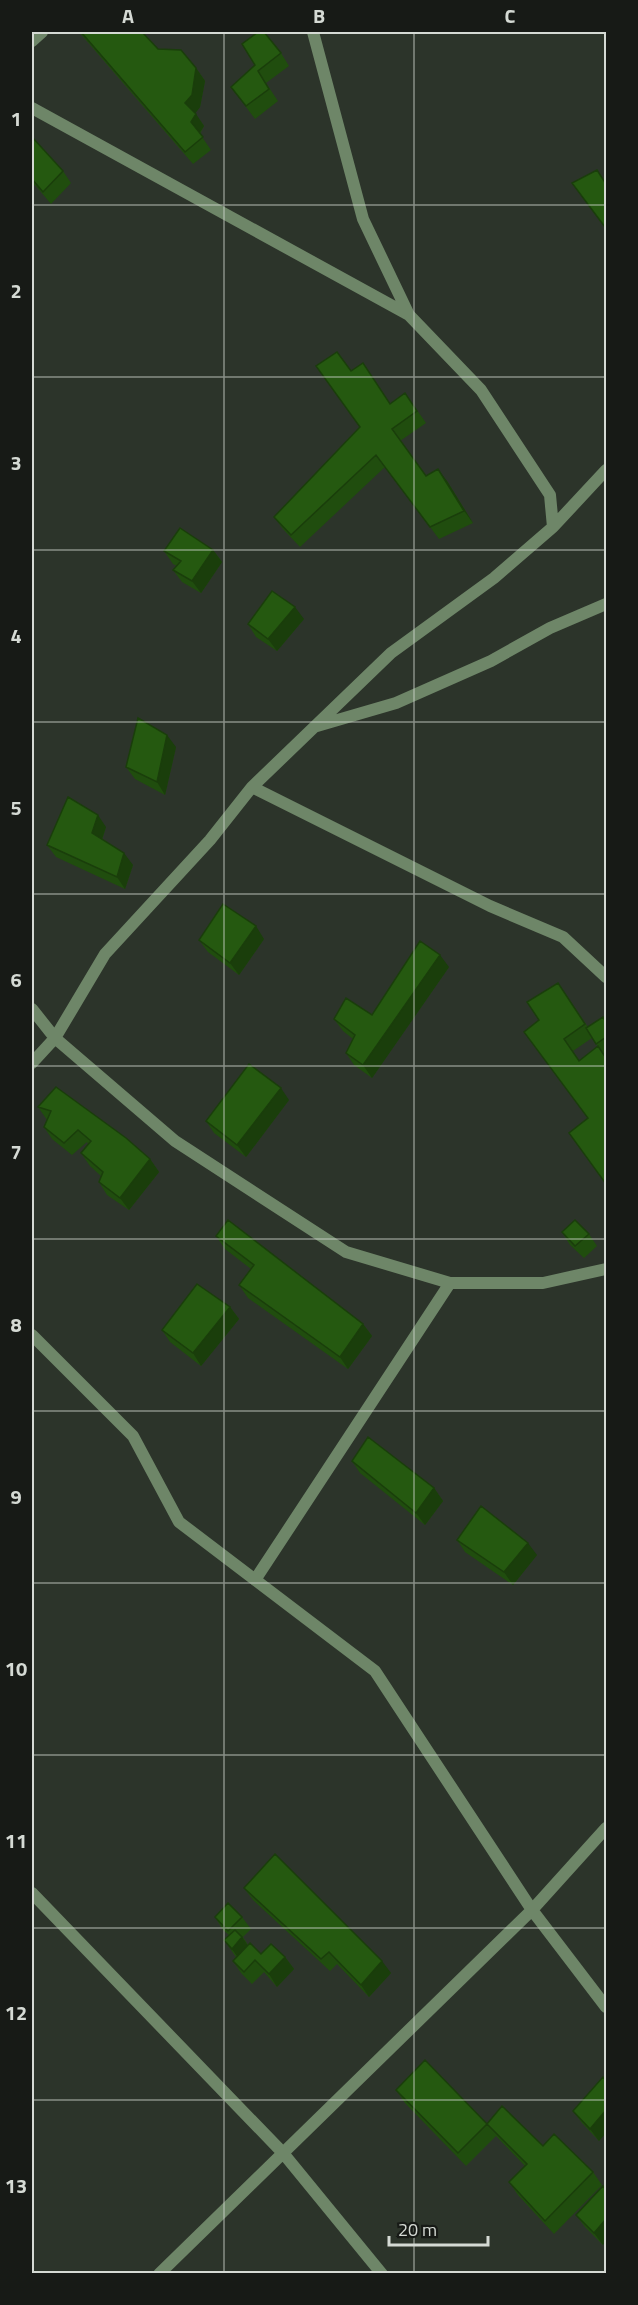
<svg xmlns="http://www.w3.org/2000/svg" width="638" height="2305" font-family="'Titillium Web',sans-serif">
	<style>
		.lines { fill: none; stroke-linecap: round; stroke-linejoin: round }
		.minor { stroke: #6e8668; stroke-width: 12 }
		.wall { fill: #204d0e; fill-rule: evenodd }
		.shaded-wall { fill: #1a3e0b }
		.building { fill: #255910; stroke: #1a3e0b; stroke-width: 1.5 }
		.grid { fill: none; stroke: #d5dad4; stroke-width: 1.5; stroke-opacity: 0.55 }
		.neatline { fill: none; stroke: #d5dad4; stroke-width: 2 }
		.grid-label { font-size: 20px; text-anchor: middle; font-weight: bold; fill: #d5dad4 }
	</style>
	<rect width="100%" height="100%" fill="#2c342a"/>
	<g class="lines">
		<path class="minor" d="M32 41 42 32
			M32 108 409 315
			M553 527 606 470
			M317 726 396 703 491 661 550 628 606 604
			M252 787 391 653 494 578 553 527 550 495 481 390 409 315 363 219 313 32
			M32 1009 55 1038 175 1141 346 1252 450 1283H543L606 1269
			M32 1063 55 1038 105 954 210 840 252 787 490 906 563 937 606 977
			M32 1335 133 1436 179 1522 375 1671 532 1910 606 2007
			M255 1580 450 1283
			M32 1893 283 2153 382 2274
			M159 2274 532 1910 606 1828"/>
	</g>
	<path class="wall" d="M79 32H142L158 49 196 68 205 81 200 107 195 113 204 126 200 134 211 150 193 164Z
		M281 53 289 66 266 83 278 101 255 119 231 87Z
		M32 137 63 171 71 183 51 204 35 185 32 188Z
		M351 371 391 404 405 393 426 423 400 441 426 476 447 481 473 523 439 539 385 467 300 547 283 529 274 517 360 427Z
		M213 550 222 562 201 593 182 582 173 570 177 566 173 564 164 551Z
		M304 619 277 651 256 637 248 624Z
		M176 747 165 795 135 779 126 767Z
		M106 827 102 840 133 865 125 889 56 857 47 845Z
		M264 939 239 975 208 952 199 940Z
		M449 967 372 1078 354 1065 346 1053 353 1039 343 1031 334 1019 372 1015Z
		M558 983 588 1027 606 1022V1185L588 1118 539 1020ZM592 1038 604 1055 579 1060 573 1051Z
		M56 1087 150 1159 159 1172 129 1210 107 1195 99 1182 101 1176 90 1166 81 1153 88 1144 87 1142 72 1155 52 1139 44 1127 47 1120 38 1107Z
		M289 1100 246 1157 214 1133 206 1121Z
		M562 1232 589 1234 597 1246 584 1258 570 1245Z
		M216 1236 363 1324 372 1336 348 1369 248 1298 239 1285 251 1269 225 1249Z
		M230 1307 239 1319 201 1366 170 1342 162 1330Z
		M352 1461 434 1488 443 1501 425 1525 360 1473Z
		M457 1540 537 1555 513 1585 465 1552Z
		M244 1888 391 1973 369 1997 337 1964 330 1971 253 1900Z
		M215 1917H242L251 1929 243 1937 248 1945 261 1954 285 1957 294 1969 277 1987 264 1972 252 1984 241 1973 233 1961 236 1957 224 1940 229 1935 223 1930Z
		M603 2077 599 2141 582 2123 573 2111Z
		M396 2090 487 2124 543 2146 593 2172 602 2185 554 2234 518 2195 509 2182 525 2166 496 2136 466 2166 405 2103Z
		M603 2186V2245L585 2227 576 2215Z"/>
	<path class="shaded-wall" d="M196 68 205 81 200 107 194 115 185 103Z
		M196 114 204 126 199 134 191 122Z
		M438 469 447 481 473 523 464 511Z
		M213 550 222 562 201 593 192 581Z
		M295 607 304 619 277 651 268 639Z
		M167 735 176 747 165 795 157 782Z
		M98 815 106 827 100 845 92 833Z
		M124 853 133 865 125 889 117 877Z
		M256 926 264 939 239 975 230 963Z
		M440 955 449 967 372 1078 363 1065Z
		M281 1088 289 1100 246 1157 237 1145Z
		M150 1159 159 1172 129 1210 120 1198Z
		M230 1307 239 1319 201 1366 193 1353Z
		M363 1324 372 1336 348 1369 340 1357Z
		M434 1488 443 1501 425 1525 416 1513Z
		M528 1543 537 1555 513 1585 504 1572Z
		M242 1937 251 1950 241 1962 232 1949Z
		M285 1957 294 1969 277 1987 269 1974Z
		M382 1961 391 1973 369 1997 361 1985Z
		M606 2110V2133L599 2141 590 2129Z
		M606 2219V2241L603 2245 594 2233Z"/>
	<path class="building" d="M81 32H142L158 49 181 50 196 68 192 95 185 103 196 114 191 122 203 137 185 152Z
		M258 32H264L281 53 258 71 269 89 246 106 231 87 255 65 242 44Z
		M32 137 63 171 43 192 32 179Z
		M597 170 606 184V226L605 227 572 183Z
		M337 352 351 371 363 363 390 404 405 393 417 411 392 429 426 476 438 469 464 511 430 527 376 455 291 535 274 517 360 427 316 366Z
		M180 528 213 550 192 581 173 570 181 561 164 551Z
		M272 591 295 607 268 639 248 624Z
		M138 718 167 735 157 782 126 767Z
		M68 797 98 815 92 833 124 853 117 877 47 845Z
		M223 904 256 926 230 963 199 940Z
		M420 941 440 955 363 1065 346 1053 355 1035 334 1019 346 998 372 1015Z
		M558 983 585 1024 564 1039 579 1061 598 1046 604 1055 606 1053V1184L569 1133 588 1118 524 1032 539 1020 527 1002Z
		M603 1017 606 1022V1037L596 1044 586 1028Z
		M249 1064 281 1088 237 1145 206 1121Z
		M56 1087 126 1138 150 1159 120 1198 99 1182 103 1172 81 1153 91 1141 78 1130 64 1143 44 1127 51 1111 38 1107Z
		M228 1220 363 1324 340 1357 239 1285 254 1265 216 1236Z
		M575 1220 589 1234 575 1246 562 1232Z
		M197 1284 230 1307 193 1353 162 1330Z
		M368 1437 434 1488 416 1513 352 1461Z
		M481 1506 528 1543 504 1572 457 1540Z
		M275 1854 382 1961 361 1985 329 1952 321 1959 244 1888Z
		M228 1903 242 1917 228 1931 215 1917Z
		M235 1930 242 1937 232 1949 224 1940Z
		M250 1943 261 1954 271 1944 285 1957 269 1974 255 1960 244 1972 233 1961Z
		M425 2060 487 2124 458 2153 396 2090Z
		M603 2077 606 2080V2110L590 2129 573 2111Z
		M502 2106 543 2146 554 2134 593 2172 545 2221 509 2182 527 2164 487 2124Z
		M603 2186 606 2190V2219L594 2233 576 2215Z"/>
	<path class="grid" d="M224 32V2274M414 32V2274M32 205H606M32 377H606M32 550H606M32 722H606M32 894H606M32 1066H606M32 1239H606M32 1411H606M32 1583H606M32 1755H606M32 1928H606M32 2100H606"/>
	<rect width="638" height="2305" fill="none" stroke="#171a16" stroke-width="66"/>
	<path d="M389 2236v9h99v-9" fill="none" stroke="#d5dad4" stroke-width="3"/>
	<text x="398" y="2236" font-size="18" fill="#d5dad4" stroke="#171a16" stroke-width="4.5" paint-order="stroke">20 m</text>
	<rect x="33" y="33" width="572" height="2239" class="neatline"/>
	<g class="grid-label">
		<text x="128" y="23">A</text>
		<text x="319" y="23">B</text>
		<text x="510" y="23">C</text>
		<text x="16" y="126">1</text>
		<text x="16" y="298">2</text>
		<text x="16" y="470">3</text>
		<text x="16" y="643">4</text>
		<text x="16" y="815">5</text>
		<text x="16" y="987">6</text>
		<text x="16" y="1159">7</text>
		<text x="16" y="1332">8</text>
		<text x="16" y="1504">9</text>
		<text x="16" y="1676">10</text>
		<text x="16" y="1848">11</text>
		<text x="16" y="2020">12</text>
		<text x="16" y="2193">13</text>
	</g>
</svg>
